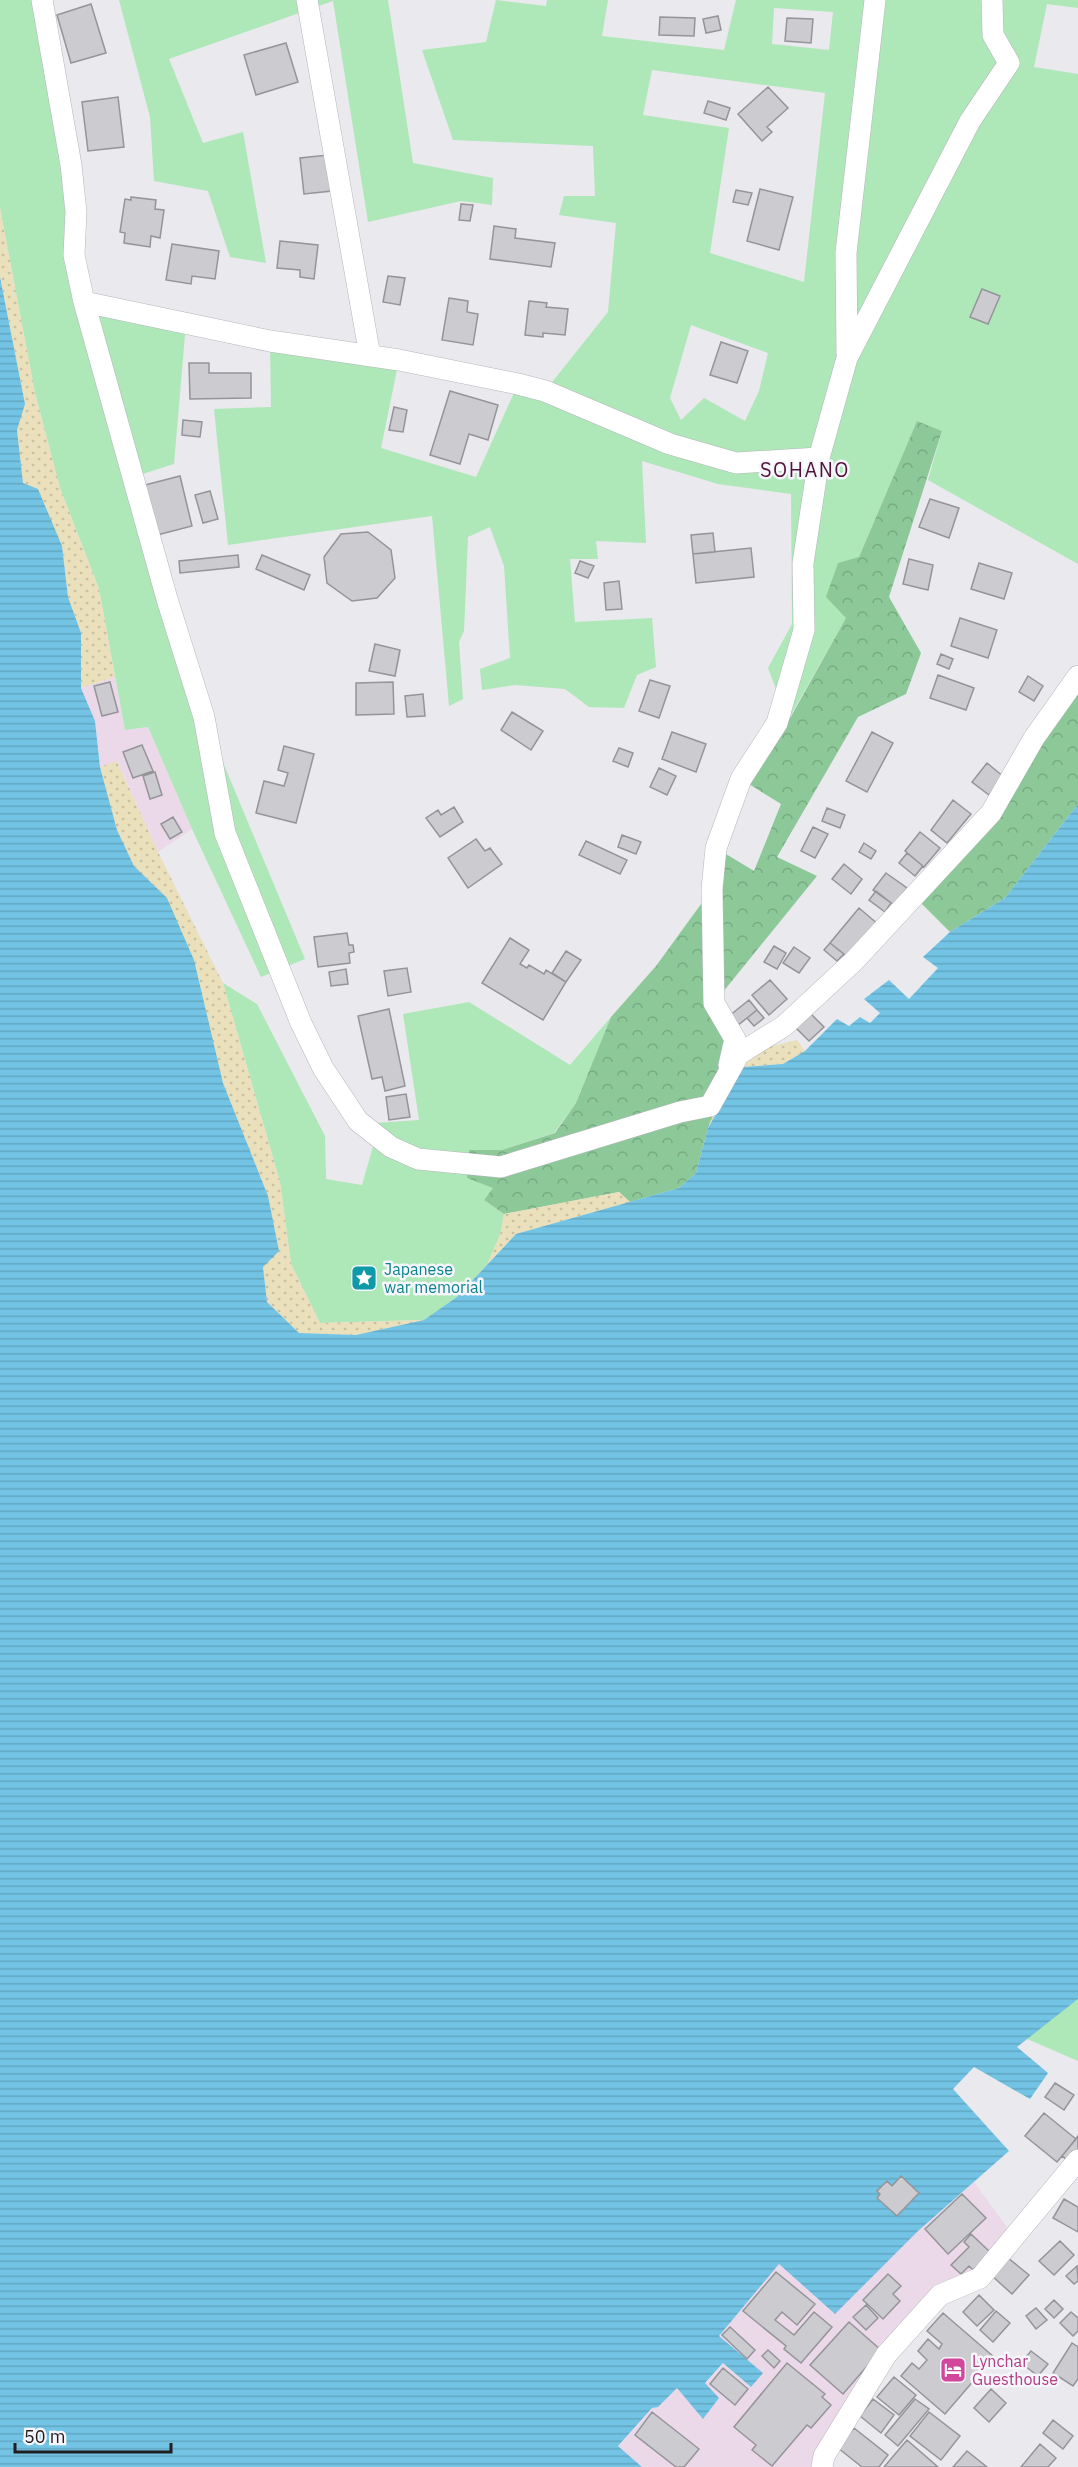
<svg xmlns="http://www.w3.org/2000/svg" width="1078" height="2467" font-family="'IBM Plex Sans',sans-serif">
	<style>
		.commercial { fill: #ebd9ea }
		.grass { fill: #aee7b8; fill-rule: evenodd }
		.forest { fill: url(#forest-crowns) }
		.sand { fill: url(#sand-dots) }
		.water { fill: url(#water-rules) }
		.building { fill: #cbcbd0; stroke: #949499; stroke-width: 1.5 }
		.lines { fill: none; stroke-linecap: round; stroke-linejoin: round }
		.street-casing { stroke: #b5b6bb; stroke-width: 22 }
		.street { stroke: #fff; stroke-width: 21 }
		.labels { text-anchor: middle; stroke-width: 5; stroke-linejoin: round; paint-order: stroke }
		.culture-label { font-size: 16px; fill: #0d838f; stroke: #f6f6fc; text-anchor: start }
		.hotel-label { font-size: 16px; fill: #b23c85; stroke: #f6f6fc; text-anchor: start }
		.quarter-label { font-size: 20px; letter-spacing: 1.5px; fill: #511439; stroke: #f6f6fc }
	</style>
	<defs>
		<pattern id="forest-crowns" width="20" height="18" patternUnits="userSpaceOnUse" patternTransform="scale(1.5)"><rect width="20" height="18" fill="#8cc898"/><path d="M2 6a3 3 0 1 1 6 0M12 15a3 3 0 1 1 6 0" fill="none" stroke="#78ab83"/></pattern>
		<pattern id="sand-dots" width="8" height="8" patternUnits="userSpaceOnUse" patternTransform="scale(1.5)"><rect width="8" height="8" fill="#eae0bb"/><path d="M2 2h.1M6 6h.1" fill="none" stroke="#c8c0a0" stroke-width="1.8" stroke-linecap="round"/></pattern>
		<pattern id="water-rules" width="6" height="5" patternUnits="userSpaceOnUse" patternTransform="scale(1.5)"><rect width="6" height="5" fill="#72c3e4"/><path d="M0 2.5h6" fill="none" stroke="#62a7c3"/></pattern>
	</defs>
	<rect width="100%" height="100%" fill="#e9e9ee"/>
	<path class="commercial" d="M115 677 125 730 148 727 192 829 158 852 118 762 100 767 95 721 81 688Z
		M974 2182 1014 2237 980 2278 940 2295 822 2467H642L618 2447 652 2408 658 2407 677 2387 704 2419 705 2384 724 2363 751 2387 762 2373 719 2336 779 2264 918 2231Z"/>
	<path class="grass" d="M0 0H42L84 302 186 323 174 464 133 477 204 717 305 959 261 977 192 829 148 727 125 730 99 589 60 488 35 393 0 208Z
		M119 0H388L413 163 493 178 492 205 461 201 368 222 333 1 169 59 203 143 243 132 266 263 230 257 208 191 154 181 150 117Z
		M496 0 546 6 547 0H608L602 36 724 50 736 0H1078V8L1047 4 1034 67 1078 74V564L928 480 942 431 917 421 859 557 846 618 788 720 768 668 792 624 791 494 718 484 642 461 646 543 596 541 598 559H570L575 622 652 618 656 667 637 675 624 708 589 707 565 689 515 685 482 690 480 669 510 658 504 566 490 527 468 537 464 631 459 642 463 699 449 706 432 516 228 545 214 409 271 407 270 341 399 360 381 448 476 477 518 384 545 391 608 312 616 223 559 215 564 196H595L593 146 453 140 422 50 486 42ZM774 8 833 12 829 50 772 44ZM652 70 825 93 804 282 710 253 729 128 643 115ZM691 325 768 353 759 391 745 421 704 398 681 420 670 398Z
		M223 983 257 1004 325 1136 326 1179 362 1185 376 1136 377 1123 419 1120 403 1014 469 1002 570 1065 611 1017 576 1103 554 1133 502 1150H469L494 1188 484 1200 504 1214 500 1235 487 1265 457 1297 425 1320 320 1323 291 1264 280 1182Z
		M1078 1999V2061L1025 2038Z"/>
	<path class="forest" d="M917 421 942 431 889 597 921 653 906 694 858 717 777 857 817 876 714 1003 735 1039 726 1081 708 1128 696 1173 679 1188 630 1202 619 1192 504 1214 484 1200 493 1188 467 1178 469 1150H502L555 1133 576 1103 611 1017 656 966 712 889 716 848 754 871 781 804 741 779 789 720 846 618 826 597 838 563 859 557Z
		M1078 676V804L1005 898 950 932 913 895 991 813Z"/>
	<path class="sand" d="M0 208 35 393 60 488 99 589 115 677 81 688V633L68 597 62 546 23 484 17 430 25 404 0 277Z
		M117 761 158 852 223 983 280 1182 291 1264 320 1323 425 1320 356 1335 299 1333 267 1302 263 1267 268 1196 223 1083 167 898 134 866 117 830 100 767Z
		M797 1040 805 1051 783 1064 743 1067 708 1128 726 1081 739 1054Z
		M619 1192 630 1202 516 1234 487 1265 500 1235 504 1214Z"/>
	<path class="water" d="M0 277 25 404 17 430 23 483 38 489 62 546 68 597 81 633V688L95 721 100 767 117 830 134 866 167 898 194 960 223 1083 268 1196 279 1251 263 1267 267 1302 299 1333 356 1335 424 1320 457 1297 516 1234 679 1188 696 1173 708 1128 743 1067 783 1064 805 1051 837 1019 849 1026 860 1017 870 1023 880 1013 864 999 889 980 909 999 938 968 923 957 950 932 1005 898 1078 804V1999L1017 2047 1048 2073 1030 2099 974 2067 953 2089 1009 2151 918 2231 835 2314 779 2264 719 2336 763 2373 751 2387 723 2363 705 2383 719 2398 703 2419 677 2388 658 2407 652 2408 618 2446 642 2467H0Z"/>
	<path class="building" d="M91 4 106 53 71 63 57 15Z
		M718 16 721 30 706 33 703 19Z
		M660 17 695 18 694 36 659 35Z
		M787 18 813 19 811 43 785 41Z
		M286 43 298 82 256 95 244 55Z
		M768 87 788 108 767 127 772 132 762 141 738 114Z
		M118 97 124 147 88 151 82 102Z
		M708 101 730 108 726 120 704 113Z
		M328 155 332 191 304 194 300 158Z
		M760 189 793 197 779 250 747 241Z
		M736 190 752 193 748 205 733 202Z
		M131 197 156 200 155 209 164 210 160 238 151 236 150 247 124 243 125 233 120 232 125 199 131 200Z
		M461 204 473 205 470 221 459 220Z
		M494 226 516 229 515 238 555 243 551 267 490 259Z
		M280 241 318 245 314 279 300 277V270L277 268Z
		M172 244 219 251 215 279 192 276 191 284 166 280Z
		M388 276 405 278 400 305 383 302Z
		M982 289 1000 296 988 324 970 317Z
		M449 298 468 301 467 312 478 314 473 345 442 340Z
		M529 301 547 303 546 307 568 309 565 335 543 333V337L525 335Z
		M721 342 748 351 737 383 710 375Z
		M189 363H209V373H251V398L190 399Z
		M450 391 498 405 488 440 469 434 460 464 430 455Z
		M394 407 407 410 403 432 389 430Z
		M183 420 202 422 200 437 182 435Z
		M180 476 192 526 157 535 145 485Z
		M210 491 218 519 203 523 195 495Z
		M930 499 959 508 949 538 919 527Z
		M368 532 391 550 395 578 377 598 352 601 327 583 324 557 341 534Z
		M713 533 715 552 693 554 691 535Z
		M751 548 754 577 696 583 693 554Z
		M238 555 239 567 180 573 179 561Z
		M262 555 310 575 304 590 256 569Z
		M909 559 933 565 928 590 903 584Z
		M580 561 594 566 588 578 575 573Z
		M979 563 1012 573 1004 599 971 589Z
		M619 581 622 609 606 610 604 583Z
		M960 618 997 630 988 658 951 646Z
		M375 644 400 650 395 676 369 671Z
		M941 654 953 659 949 669 937 664Z
		M938 675 974 688 966 710 930 698Z
		M1028 676 1043 686 1034 701 1019 692Z
		M650 680 670 686 659 718 639 711Z
		M110 682 118 712 102 716 94 686Z
		M393 682 394 714 356 715V683Z
		M423 694 425 716 407 717 405 696Z
		M512 712 543 731 531 750 501 730Z
		M672 732 706 744 696 772 662 759Z
		M872 732 893 743 867 792 846 781Z
		M142 745 153 771 133 778 123 752Z
		M284 746 314 754 296 823 256 813 264 781 284 786 288 773 278 770Z
		M619 748 633 753 628 767 613 761Z
		M987 763 1004 777 989 795 972 782Z
		M659 768 676 776 667 795 650 787Z
		M155 772 162 795 150 799 143 776Z
		M953 800 971 814 947 843 931 830Z
		M454 807 463 822 440 837 426 818 438 810 441 815Z
		M827 808 845 815 840 828 822 821Z
		M173 817 182 832 170 839 161 824Z
		M813 827 828 834 815 858 801 851Z
		M920 832 940 848 924 867 905 851Z
		M622 835 641 842 636 854 618 847Z
		M476 839 485 851 490 848 502 864 468 888 448 858Z
		M586 841 627 860 620 874 579 855Z
		M864 843 876 851 871 859 859 852Z
		M907 853 923 866 915 876 899 863Z
		M844 864 862 879 851 894 832 879Z
		M886 873 907 888 894 905 873 890Z
		M876 891 891 903 885 912 869 900Z
		M859 908 879 925 850 959 830 943Z
		M347 933 349 945H353L354 952 349 953 350 963 318 967 314 937Z
		M510 938 529 950 520 964 527 968 529 965 544 974 546 970 566 982 543 1020 482 983Z
		M830 943 844 954 837 961 824 950Z
		M774 946 786 953 777 969 764 962Z
		M794 947 810 958 799 973 783 963Z
		M566 951 581 960 566 982 552 973Z
		M407 968 411 992 388 996 384 971Z
		M346 969 348 984 331 986 329 972Z
		M770 980 787 999 769 1015 752 995Z
		M749 1000 757 1010 737 1026 729 1016Z
		M389 1009 405 1086 385 1091 382 1077 372 1079 358 1016Z
		M757 1010 764 1018 754 1026 747 1018Z
		M810 1013 824 1027 809 1041 795 1027Z
		M406 1094 410 1117 389 1120 386 1097Z
		M1055 2083 1074 2095 1064 2110 1045 2097Z
		M1044 2113 1076 2139 1057 2162 1025 2136Z
		M1078 2136V2150L1069 2161 1062 2156Z
		M901 2176 919 2193 897 2216 877 2198 880 2194 877 2191 887 2181 892 2186Z
		M962 2194 986 2218 948 2254 925 2229Z
		M1064 2199 1078 2207V2232L1053 2218Z
		M971 2234 990 2252 973 2270 969 2266 961 2274 951 2265 969 2247 964 2242Z
		M1060 2241 1074 2255 1054 2275 1039 2261Z
		M1007 2257 1029 2275 1012 2294 991 2275Z
		M1077 2266 1078 2281 1074 2284 1066 2276Z
		M776 2272 815 2304 797 2325 782 2312 775 2320 794 2335 814 2312 832 2327 801 2363 784 2349 786 2346 743 2311Z
		M888 2274 901 2286 893 2294 900 2301 883 2319 863 2300Z
		M979 2295 994 2310 977 2326 963 2312Z
		M1054 2300 1063 2309 1054 2318 1045 2309Z
		M866 2305 878 2318 866 2330 853 2317Z
		M1036 2308 1047 2320 1036 2329 1026 2316Z
		M996 2311 1010 2323 993 2342 980 2330Z
		M1071 2312 1078 2318V2331L1073 2336 1060 2323Z
		M943 2313 994 2357 945 2414 901 2376 912 2363 919 2369 927 2360 918 2351 928 2339 939 2349 942 2344 927 2331Z
		M849 2322 881 2350 843 2394 810 2365Z
		M730 2327 755 2350 747 2359 722 2335Z
		M1072 2343 1078 2347V2379L1073 2386 1053 2373Z
		M768 2350 780 2361 774 2368 762 2356Z
		M1031 2351 1048 2364 1038 2376 1021 2363Z
		M787 2363 825 2394 822 2397 831 2405 811 2428 807 2425 772 2466 752 2450 756 2445 734 2427Z
		M723 2368 748 2389 735 2405 710 2384Z
		M894 2377 916 2395 899 2415 877 2397Z
		M991 2389 1006 2403 989 2422 974 2408Z
		M873 2399 894 2415 881 2433 860 2416Z
		M915 2399 929 2409 898 2446 885 2435Z
		M652 2412 699 2449 684 2467H676L635 2435Z
		M929 2412 960 2436 941 2460 910 2436Z
		M1053 2420 1073 2436 1063 2449 1043 2433Z
		M854 2428 888 2455 879 2467H862L838 2448Z
		M907 2440 938 2467H884Z
		M1040 2444 1056 2458 1048 2467H1021Z
		M967 2451 987 2467H953Z"/>
	<g class="lines">
		<defs>
			<path id="street" d="M42 0 71 165 76 212 74 255 84 302 167 599 204 717 225 833 301 1023 323 1068 358 1121 391 1147 418 1159 501 1167 680 1112 710 1106 739 1054 784 1026 854 961 991 813 1034 738 1078 676
				M307 0 370 356
				M84 302 270 341 399 360 518 384 545 391 670 444 736 463 819 458
				M847 354 846 253 875 0
				M729 1065 735 1039 714 1003 712 889 716 848 741 779 777 723 804 630 803 563 819 458 847 358 970 121 1009 63 993 35 992 0
				M822 2467 824 2456 886 2355 940 2295 980 2278 1078 2160"/>
		</defs>
		<use href="#street" class="street-casing"/>
		<use href="#street" class="street"/>
	</g>
	<defs>
		<symbol id="sight-square" viewBox="-11 -11 22 22"><rect x="-9" y="-9" width="18" height="18" rx="4" fill="#0f9aa8" stroke="#f6f6fc"/><path d="M0-6L1.8-2.2L6-1.7L2.9 1.2L3.7 5.4L0 3.3L-3.7 5.4L-2.9 1.2L-6-1.7L-1.8-2.2Z" fill="#fff"/></symbol>
		<symbol id="hotel-square" viewBox="-11 -11 22 22"><rect x="-9" y="-9" width="18" height="18" rx="4" fill="#d1479c" stroke="#f6f6fc"/><path d="M-6-4.5h1.5V1H6V5H4.5V3h-9V5H-6ZM-4 0a1.8 1.8 0 1 1 3.6 0ZM.5 0V-2.5h3Q6-2.5 6 0Z" fill="#fff"/></symbol>
	</defs>
	<g fill-rule="evenodd">
		<use href="#sight-square" x="349" y="1263" width="30" height="30"/>
		<use href="#hotel-square" x="938" y="2355" width="30" height="30"/>
	</g>
	<g class="labels">
		<g class="culture-label">
			<text x="384" y="1275">Japanese<tspan x="384" dy="18">war memorial</tspan></text>
		</g>
		<g class="hotel-label">
			<text x="972" y="2367">Lynchar<tspan x="972" dy="18">Guesthouse</tspan></text>
		</g>
		<g class="quarter-label">
			<text x="805" y="477">SOHANO</text>
		</g>
	</g>
	<path d="M15 2443v9h156v-9" fill="none" stroke="#1f1f21" stroke-width="3"/>
	<text x="24" y="2443" font-size="18" fill="#1f1f21" stroke="#f6f6fc" stroke-width="4.5" paint-order="stroke">50 m</text>
</svg>
